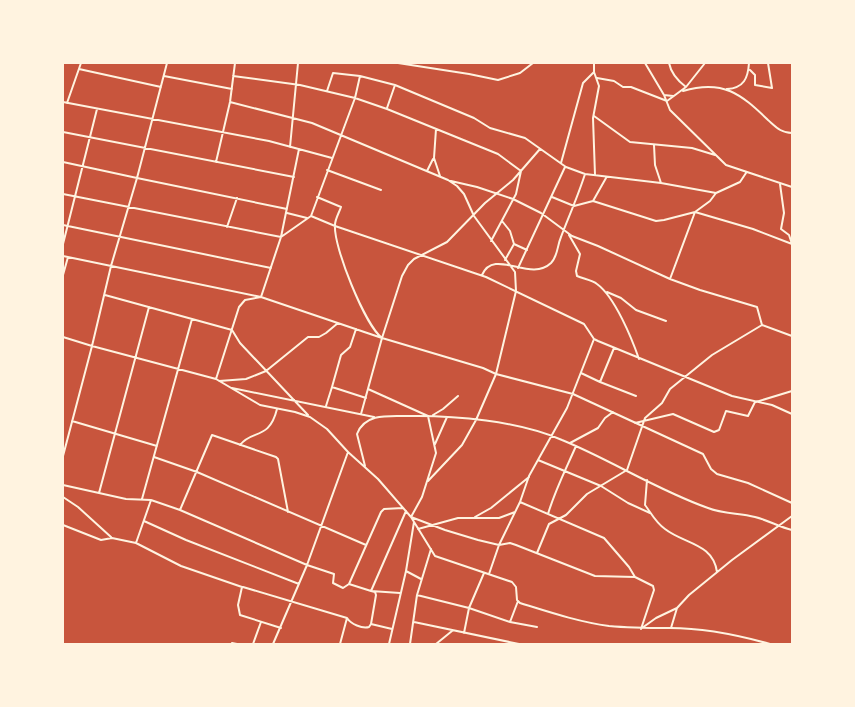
<svg xmlns="http://www.w3.org/2000/svg" width="855" height="707" font-family="'Playfair Display',serif">
	<style>
		.lines { fill: none; stroke-linecap: round; stroke-linejoin: round }
		.minor { stroke: #fff3e0; stroke-width: 2 }
	</style>
	<rect width="100%" height="100%" fill="#c8553d"/>
	<g class="lines">
		<path class="minor" d="M398 63 469 74 498 80 520 73 533 63
			M594 63V72L599 86 593 118 595 175
			M645 63 664 95 670 110 726 165 792 187
			M669 63C671 73 678 81 686 87
			M79 69 161 87
			M750 70 755 75V85L772 88 768 63
			M164 76 232 89
			M233 76 300 85 355 98 387 109 498 154 521 171 516 194 491 241
			M597 78 614 81 623 87H631L667 101 686 87 705 63
			M727 89C744 88 748 78 749 63
			M327 91 333 73 360 76 395 85 474 118 490 128 525 138 566 167 585 174 661 183 716 193 740 182 746 173
			M683 91C723 79 741 94 768 120 776 127 781 133 792 133
			M664 95 673 96
			M63 102 269 141 332 158
			M230 102 312 123 448 180 457 186 464 194 474 216 515 272 516 291 496 374 476 420 462 445 428 481
			M67 103 81 63
			M387 108 395 85
			M594 116 630 142 692 148 715 155
			M436 129 434 158 440 176
			M63 132 294 177
			M654 145 655 165 661 183
			M290 147 298 63
			M63 162 137 178 167 63
			M216 162 230 102 235 63
			M561 163 583 83 594 72
			M327 170 381 190
			M427 171 433 159
			M451 181 477 187 513 199 541 213 572 236 598 246 670 279 700 290 757 307 762 325 792 336
			M780 184 784 213 781 229 789 235 792 244
			M63 194 281 237 311 216 355 98 360 76
			M317 197 341 207C339 213 335 219 335 225 333 246 365 325 382 338L361 414
			M552 197 574 206 593 201 656 221 664 220 695 212 753 229 792 244
			M593 201 606 178
			M287 213 307 218
			M311 216 335 226 486 277 584 324 594 339 598 341 732 396 772 405 792 414
			M502 221 510 231 514 244 527 250
			M63 225 271 268
			M227 227 237 198
			M569 235 580 254 576 271 577 276C584 279 592 280 597 284 615 297 632 339 639 359
			M63 244 97 109
			M63 256 261 297 382 338 483 368 496 374 573 394 703 454 711 469 717 474 748 483 792 503
			M505 260 514 244
			M518 268 565 167
			M63 275 68 257
			M482 275C494 247 530 283 551 263 558 256 557 246 561 237 569 216 578 196 585 174
			M670 279 695 212 710 201 716 193
			M607 292 621 298 636 310 666 321
			M105 295 232 330 240 343 308 415
			M356 329 350 347 341 355 332 387 366 398
			M63 337 92 346 63 456
			M382 338 402 276 408 265 414 259 447 242 485 203 513 180 540 149
			M614 348 600 382 636 396
			M581 373 600 382
			M216 379 239 307 245 300 261 297 281 237 299 149
			M219 381 246 379 266 371 308 337H319L326 333 338 323
			M232 388 374 417
			M368 389 428 416 436 453 422 497 411 517 445 530 478 540 499 545 510 543 516 545 595 576 635 577 653 586 654 590 641 629
			M756 402 792 391
			M326 406 332 387
			M433 415 443 409 458 396
			M72 421 157 446
			M635 423 673 414 714 432 719 430 726 411 748 416 755 402
			M570 443 598 428 605 418 613 412
			M435 444 447 417
			M240 445C252 429 269 441 277 409
			M348 452 378 479 411 517 435 556 512 582 516 587 517 600 520 603C549 612 579 622 609 626 630 628 650 628 670 628 704 628 738 635 770 644
			M154 457 197 472 366 545
			M538 460 601 486 628 503 650 513
			M365 466 357 434C365 413 389 416 407 416 454 415 519 421 562 440 611 460 657 490 708 508 723 514 739 513 755 517 768 520 779 527 792 530
			M647 480 645 505C651 513 656 523 665 529 684 544 713 543 717 572
			M63 485 126 499 151 500 180 510 307 565 334 574 333 583 343 588 349 584 381 512 384 509 403 508
			M99 493 149 307
			M63 497 78 507 111 537
			M142 499 192 319
			M520 502 604 538 629 567 635 577
			M180 510 212 435 276 457 278 459 288 512
			M548 514C555 490 566 469 576 446
			M475 517 491 508 529 477
			M144 521 186 540 299 584
			M63 525 101 540 112 538 136 543 181 566 242 587 238 605 240 615 281 628
			M418 529 458 518H499L515 512
			M136 543 151 500
			M537 553 549 524 566 515 587 494 627 470 645 418 662 403 670 389 712 355 762 325
			M406 571 421 579
			M489 574 499 545 520 502 529 476 567 408 594 339
			M349 584 371 591 400 593
			M243 587 347 618C351 624 362 629 369 627L371 624 392 629
			M417 595 469 608 510 622 537 627
			M414 622 519 644
			M510 622 518 601
			M371 624 376 595 375 592 371 591 406 511
			M642 628 656 618 677 608 689 595 732 560 792 516
			M671 628 677 608
			M464 633 469 608 484 573
			M232 643 237 644
			M253 644 261 622
			M273 644 307 565 348 452 327 429 310 417 295 412 260 405 216 379 92 346 111 266 137 178 287 209
			M340 644 347 618
			M389 644 406 571 414 522
			M410 644 417 595 431 549
			M436 644 452 631"/>
	</g>
	<rect width="855" height="707" fill="none" stroke="#fff3e0" stroke-width="128"/>
</svg>
